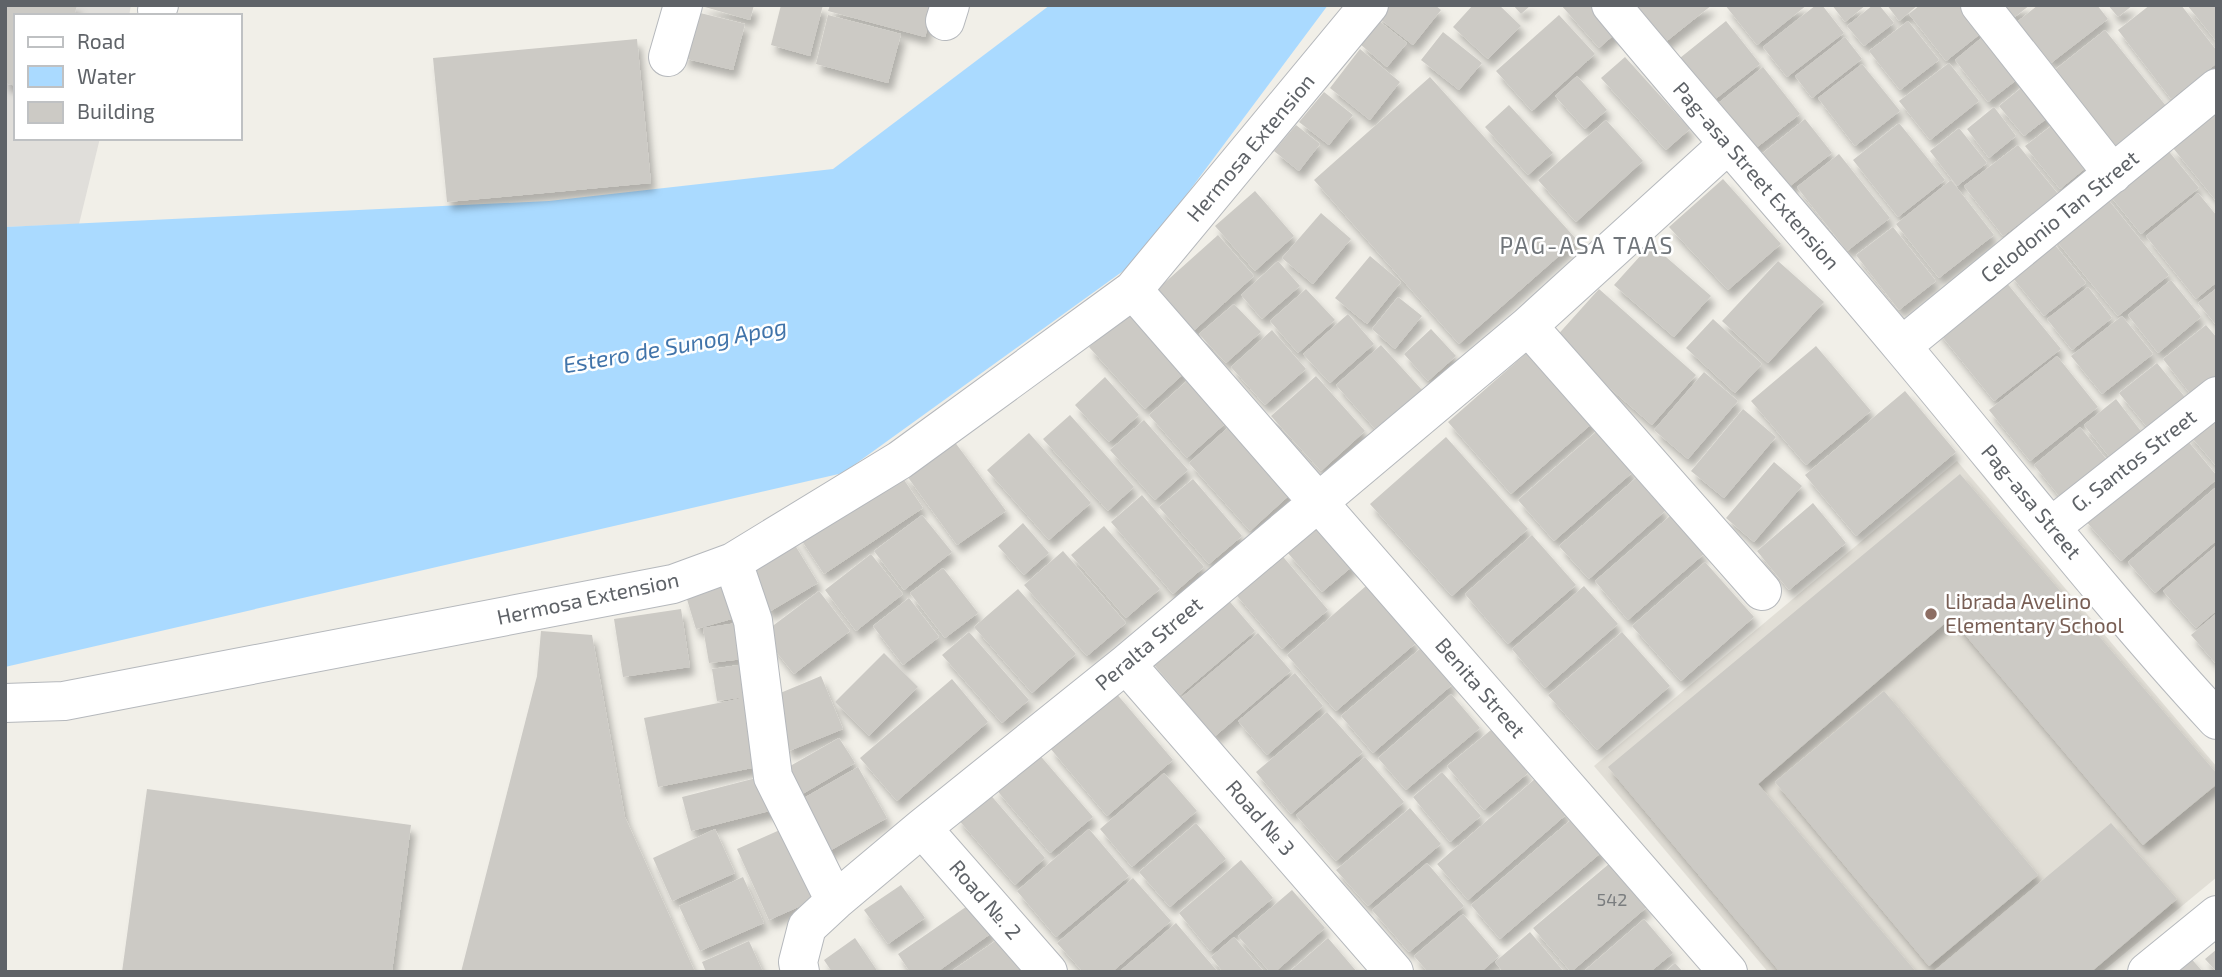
<svg xmlns="http://www.w3.org/2000/svg" width="2222" height="977" font-family="'Exo 2',sans-serif">
	<style>
		.industrial { fill: #e0deda }
		.education { fill: #e1ded6 }
		.water { fill: #aadaff }
		.building { fill: #cccac5; filter: url(#shadow) }
		.lines { fill: none; stroke-linecap: round; stroke-linejoin: round }
		.street-casing { stroke: #b5b8bc; stroke-width: 40 }
		.street { stroke: #fff; stroke-width: 38 }
		.education-dot { fill: #8d6e63; stroke: #fff; stroke-width: 2.5 }
		.labels { text-anchor: middle; stroke-width: 5; stroke-linejoin: round; paint-order: stroke }
		.number-label { font-size: 18px; fill: #7a7d7f }
		.street-label { font-size: 21px; fill: #5f6368; stroke: #fff }
		.education-label { font-size: 21px; fill: #785e54; stroke: #fff; text-anchor: start }
		.neighbourhood-label { font-size: 23px; letter-spacing: 2px; fill: #70757a; stroke: #fff }
		.water-label { font-size: 23px; font-style: italic; fill: #4174aa; stroke: #fff }
	</style>
	<defs>
		<filter id="shadow"><feDropShadow dx="4.5" dy="8" stdDeviation="3.5" flood-color="#0004"/></filter>
	</defs>
	<rect width="100%" height="100%" fill="#f1efe8"/>
	<path class="industrial" d="M5 5H131L129 16H16V138H100L79 224 5 227Z"/>
	<path class="education" d="M1957 461 2217 767V877L2102 972H1768L1594 766Z"/>
	<path class="water" d="M1050 5H1328L1137 261 843 473 5 667V227L549 201 833 169Z"/>
	<path class="building" d="M5 5H77L74 16H16V86L5 83Z
		M698 5H754L750 20Z
		M781 5H823L810 56 771 45Z
		M830 5H934L925 37 828 11Z
		M1383 5H1435L1441 10 1413 45 1375 15Z
		M1473 5H1499L1521 26 1488 59 1453 27Z
		M1513 5H1531L1521 14Z
		M1561 5H1606L1624 26 1599 48Z
		M1633 5H1712L1663 44Z
		M1725 5H1807L1757 45Z
		M1816 5H1822L1844 33 1787 77 1763 47Z
		M1832 5H1866L1845 22Z
		M1873 5H1879L1894 23 1864 46 1847 26Z
		M1887 5H1918L1899 21Z
		M1920 5H1964L1984 31 1946 61 1909 14Z
		M2000 5H2030L2011 20Z
		M2038 5H2097L2108 19 2051 63 2017 22Z
		M2108 5H2133L2118 17Z
		M2150 5H2181L2217 51V63L2171 99 2118 30Z
		M2187 5H2217V42Z
		M696 12 745 24 733 70 683 58Z
		M828 15 901 34 888 83 816 64Z
		M1559 15 1595 54 1532 111 1496 71Z
		M1378 20 1407 43 1387 67 1360 44Z
		M1726 21 1760 64 1709 104 1675 62Z
		M1908 21 1939 60 1900 90 1869 51Z
		M2105 30 2166 106 2108 152 2047 76Z
		M1443 32 1482 63 1459 90 1421 60Z
		M1985 35 2019 78 1988 102 1955 60Z
		M1845 37 1862 59 1812 98 1795 76Z
		M637 39 651 183 447 202 433 58Z
		M1360 49 1400 82 1370 120 1330 88Z
		M1625 57 1690 129 1666 150 1601 78Z
		M1949 63 1979 101 1930 140 1899 101Z
		M1862 64 1900 111 1855 146 1818 98Z
		M1763 67 1800 114 1752 151 1716 105Z
		M1577 76 1607 110 1585 129 1555 96Z
		M1430 77 1577 240 1459 344 1314 180Z
		M2026 84 2050 116 2024 136 1999 106Z
		M1324 92 1353 115 1329 145 1299 122Z
		M1509 105 1553 153 1528 175 1485 127Z
		M1994 107 2016 136 1989 158 1967 129Z
		M2217 112V202L2173 148Z
		M1805 119 1832 153 1785 190 1759 156Z
		M1606 120 1643 161 1576 222 1538 180Z
		M1899 123 1945 180 1898 217 1853 160Z
		M2055 123 2088 166 2060 189 2025 146Z
		M1296 125 1320 144 1299 171 1274 151Z
		M1959 128 1987 163 1957 186 1930 151Z
		M2161 142 2199 188 2141 234 2104 188Z
		M2018 145 2058 194 2003 236 1964 186Z
		M1839 154 1890 218 1847 251 1797 187Z
		M1723 179 1781 244 1728 290 1669 227Z
		M1951 180 1994 235 1939 278 1896 224Z
		M1255 191 1294 236 1255 271 1215 226Z
		M2102 192 2169 275 2118 316 2050 233Z
		M2198 193 2217 216V282L2196 299 2146 236Z
		M1321 213 1351 239 1313 284 1282 258Z
		M1893 227 1936 281 1899 310 1856 255Z
		M1218 235 1254 276 1189 335 1152 294Z
		M2050 239 2086 283 2044 316 2009 273Z
		M1651 244 1711 296 1674 337 1614 285Z
		M1370 256 1401 282 1367 324 1335 298Z
		M1278 261 1300 286 1262 319 1241 295Z
		M1778 261 1824 302 1768 363 1722 321Z
		M2001 276 2061 349 1994 401 1936 329Z
		M2171 280 2201 317 2158 353 2128 315Z
		M2088 287 2112 318 2072 350 2047 319Z
		M2217 288V326L2198 303Z
		M1306 289 1335 320 1298 353 1270 321Z
		M1599 289 1696 375 1652 425 1554 339Z
		M1398 297 1422 316 1395 349 1372 329Z
		M1234 304 1261 332 1226 363 1199 334Z
		M1135 307 1190 368 1145 409 1089 347Z
		M1348 314 1374 344 1330 383 1303 354Z
		M2122 316 2153 354 2102 394 2071 356Z
		M1713 319 1762 364 1735 393 1686 348Z
		M2206 325 2217 338V377L2192 396 2163 359Z
		M1431 329 1456 356 1428 381 1404 354Z
		M1272 330 1306 369 1265 405 1231 367Z
		M1381 345 1422 390 1377 431 1336 385Z
		M1816 346 1871 411 1806 465 1751 401Z
		M1531 349 1595 421 1511 494 1448 422Z
		M2057 356 2098 407 2030 461 1989 410Z
		M2157 363 2188 401 2151 432 2119 393Z
		M1704 372 1738 401 1688 459 1654 430Z
		M1316 376 1365 431 1321 471 1271 416Z
		M1105 377 1139 415 1109 442 1075 405Z
		M1189 379 1227 422 1187 458 1149 415Z
		M1905 391 1956 452 1856 536 1805 475Z
		M2116 399 2147 439 2115 464 2084 425Z
		M2217 406V467L2187 432Z
		M1743 409 1776 437 1724 498 1691 471Z
		M1070 415 1134 487 1108 511 1043 439Z
		M1144 420 1188 470 1155 500 1110 450Z
		M1234 422 1295 490 1250 531 1189 463Z
		M2080 427 2111 465 2064 502 2034 465Z
		M1597 431 1633 472 1554 541 1518 500Z
		M1029 433 1091 503 1049 540 987 470Z
		M2182 434 2217 476V479L2121 561 2084 519Z
		M1446 437 1528 529 1452 596 1370 504Z
		M954 441 1006 511 957 545 907 476Z
		M1774 462 1802 486 1754 542 1726 518Z
		M896 468 923 508 824 574 798 535Z
		M1960 474 2217 774V784L2143 845 1951 618 1758 784 1916 972H1780L1608 767Z
		M1636 478 1665 511 1589 579 1559 546Z
		M1193 479 1242 536 1209 564 1159 507Z
		M2215 488 2217 490V540L2155 593 2128 562Z
		M1142 495 1204 567 1173 594 1111 522Z
		M1813 503 1846 543 1789 590 1757 551Z
		M922 515 952 552 904 590 874 551Z
		M1670 516 1704 554 1628 620 1595 581Z
		M1023 523 1049 553 1024 575 998 546Z
		M1320 524 1354 565 1322 592 1287 552Z
		M1104 526 1160 589 1126 618 1071 555Z
		M1532 535 1576 585 1508 644 1465 594Z
		M790 537 818 583 769 612 741 566Z
		M2217 545V610L2196 628 2163 591Z
		M1063 551 1126 623 1087 656 1024 585Z
		M1279 552 1328 610 1282 649 1233 591Z
		M871 554 903 594 856 631 825 590Z
		M1705 562 1754 617 1681 681 1632 626Z
		M943 568 978 613 945 638 910 593Z
		M736 582 746 615 696 629 686 596Z
		M1366 586 1416 643 1336 711 1287 655Z
		M1584 586 1618 624 1545 688 1512 649Z
		M1018 589 1076 654 1032 693 974 627Z
		M819 591 850 631 794 674 762 634Z
		M1225 596 1255 631 1180 695 1150 660Z
		M909 598 939 637 903 665 873 626Z
		M681 609 690 667 623 677 614 619Z
		M2217 613V665L2191 635Z
		M737 623 743 659 709 663 703 628Z
		M541 631 592 635 625 817 695 972H461L537 676Z
		M969 632 1029 700 1002 723 942 655Z
		M1622 632 1670 686 1597 750 1548 695Z
		M1258 633 1291 671 1214 737 1181 698Z
		M1421 648 1453 684 1373 753 1341 716Z
		M884 653 918 687 869 736 835 702Z
		M745 664 751 696 717 701 712 669Z
		M1295 673 1323 706 1267 755 1238 721Z
		M821 676 843 729 789 751 766 699Z
		M952 679 988 722 897 801 860 758Z
		M1884 691 2038 875 1929 966 1775 782Z
		M1115 692 1173 760 1107 816 1050 748Z
		M1451 694 1480 728 1406 790 1378 758Z
		M748 697 762 766 658 787 644 718Z
		M1327 712 1363 752 1291 814 1256 772Z
		M1491 730 1528 773 1484 810 1447 766Z
		M839 738 855 763 794 799 778 773Z
		M1037 752 1093 817 1050 853 995 788Z
		M1365 757 1404 802 1336 861 1296 815Z
		M858 767 887 818 819 857 790 806Z
		M1442 772 1481 816 1450 842 1413 797Z
		M1164 773 1197 811 1132 867 1100 829Z
		M768 775 777 809 691 831 682 797Z
		M1536 778 1567 814 1468 900 1437 864Z
		M147 789 411 825 392 972H122Z
		M988 792 1045 858 1015 885 957 818Z
		M1410 808 1441 844 1368 906 1336 870Z
		M1573 818 1603 851 1500 939 1471 905Z
		M1196 823 1226 859 1170 907 1139 872Z
		M2111 823 2177 899 2091 972H1933Z
		M791 825 823 896 769 920 737 849Z
		M715 829 735 873 672 901 653 858Z
		M1089 829 1129 876 1056 937 1017 891Z
		M1241 860 1273 898 1210 951 1179 913Z
		M1427 863 1464 906 1409 952 1372 910Z
		M1610 863 1647 907 1571 972 1533 928Z
		M743 877 764 923 700 951 679 906Z
		M1133 878 1171 921 1112 972H1083L1057 943Z
		M901 885 925 918 888 944 864 910Z
		M1292 890 1325 928 1275 972H1270L1238 936Z
		M973 902 993 932 937 972H910L898 954Z
		M1463 914 1499 956 1481 972H1428L1414 956Z
		M1644 919 1673 953 1650 972H1583Z
		M1176 923 1218 972H1119Z
		M1530 932 1564 972H1503L1495 962Z
		M1004 935 1030 972H950Z
		M1234 937 1264 972H1223L1211 957Z
		M855 938 878 972H832L824 960Z
		M1328 938 1357 972H1289Z
		M749 941 763 972H706L702 962Z
		M2217 949V972L2205 959Z
		M2188 955 2203 972H2170Z
		M1675 963 1683 972H1665Z"/>
	<g class="lines">
		<defs>
			<path id="street" d="M1369 5 1133 290 1728 972
				M1611 5C1707 121 1807 233 1903 348 2007 472 2107 601 2217 720
				M1980 5 2113 174
				M157 10 159 5
				M945 21 950 5
				M668 57 683 5
				M1528 326 1762 591
				M1902 346 2217 88
				M2051 527 2217 396
				M733 562 753 621 773 777 835 901
				M1126 664 1394 972
				M5 703 64 701 673 584 733 562 900 460 1133 290
				M922 828 1048 972
				M800 972 798 962 807 927 835 901 922 828 1126 664 1528 326 1727 145
				M2147 972 2217 915"/>
		</defs>
		<use href="#street" class="street-casing"/>
		<use href="#street" class="street"/>
	</g>
	<circle class="education-dot" cx="1931" cy="614" r="7"/>
	<g class="labels">
		<g class="number-label">
			<text x="1612" y="906">542</text>
		</g>
		<g class="street-label">
			<text transform="translate(1251 148) rotate(-50)" y="7">Hermosa Extension</text>
			<text transform="translate(1756 176) rotate(49)" y="7">Pag-asa Street Extension</text>
			<text transform="translate(2060 217) rotate(-39)" y="7">Celodonio Tan Street</text>
			<text transform="translate(2134 461) rotate(-38)" y="7">G. Santos Street</text>
			<text transform="translate(2031 502) rotate(50)" y="7">Pag-asa Street</text>
			<text transform="translate(588 599) rotate(-12)" y="7">Hermosa Extension</text>
			<text transform="translate(1149 644) rotate(-40)" y="7">Peralta Street</text>
			<text transform="translate(1480 688) rotate(49)" y="7">Benita Street</text>
			<text transform="translate(1260 818) rotate(49)" y="7">Road № 3</text>
			<text transform="translate(985 900) rotate(49)" y="7">Road №. 2</text>
		</g>
		<g class="education-label">
			<text x="1945" y="609">Librada Avelino<tspan x="1945" dy="24">Elementary School</tspan></text>
		</g>
		<g class="neighbourhood-label">
			<text x="1587" y="254">PAG-ASA TAAS</text>
		</g>
		<g class="water-label">
			<text transform="translate(675 346) rotate(-10)" y="8">Estero de Sunog Apog</text>
		</g>
	</g>
	<rect width="2222" height="977" fill="none" stroke="#5f6368" stroke-width="14"/>
	<rect x="14" y="14" width="228" height="126" fill="#ffffff" stroke="#bfc1c3" stroke-width="2"/>
	<rect x="28" y="37" width="35" height="10" fill="#ffffff" stroke="#bfc1c3" stroke-width="2"/>
	<text x="77" y="49" font-size="21" fill="#5f6368">Road</text>
	<rect x="28" y="66" width="35" height="21" fill="#aadaff" stroke="#bfc1c3" stroke-width="2"/>
	<text x="77" y="84" font-size="21" fill="#5f6368">Water</text>
	<rect x="28" y="102" width="35" height="21" fill="#cccac5" stroke="#bfc1c3" stroke-width="2"/>
	<text x="77" y="119" font-size="21" fill="#5f6368">Building</text>
</svg>
